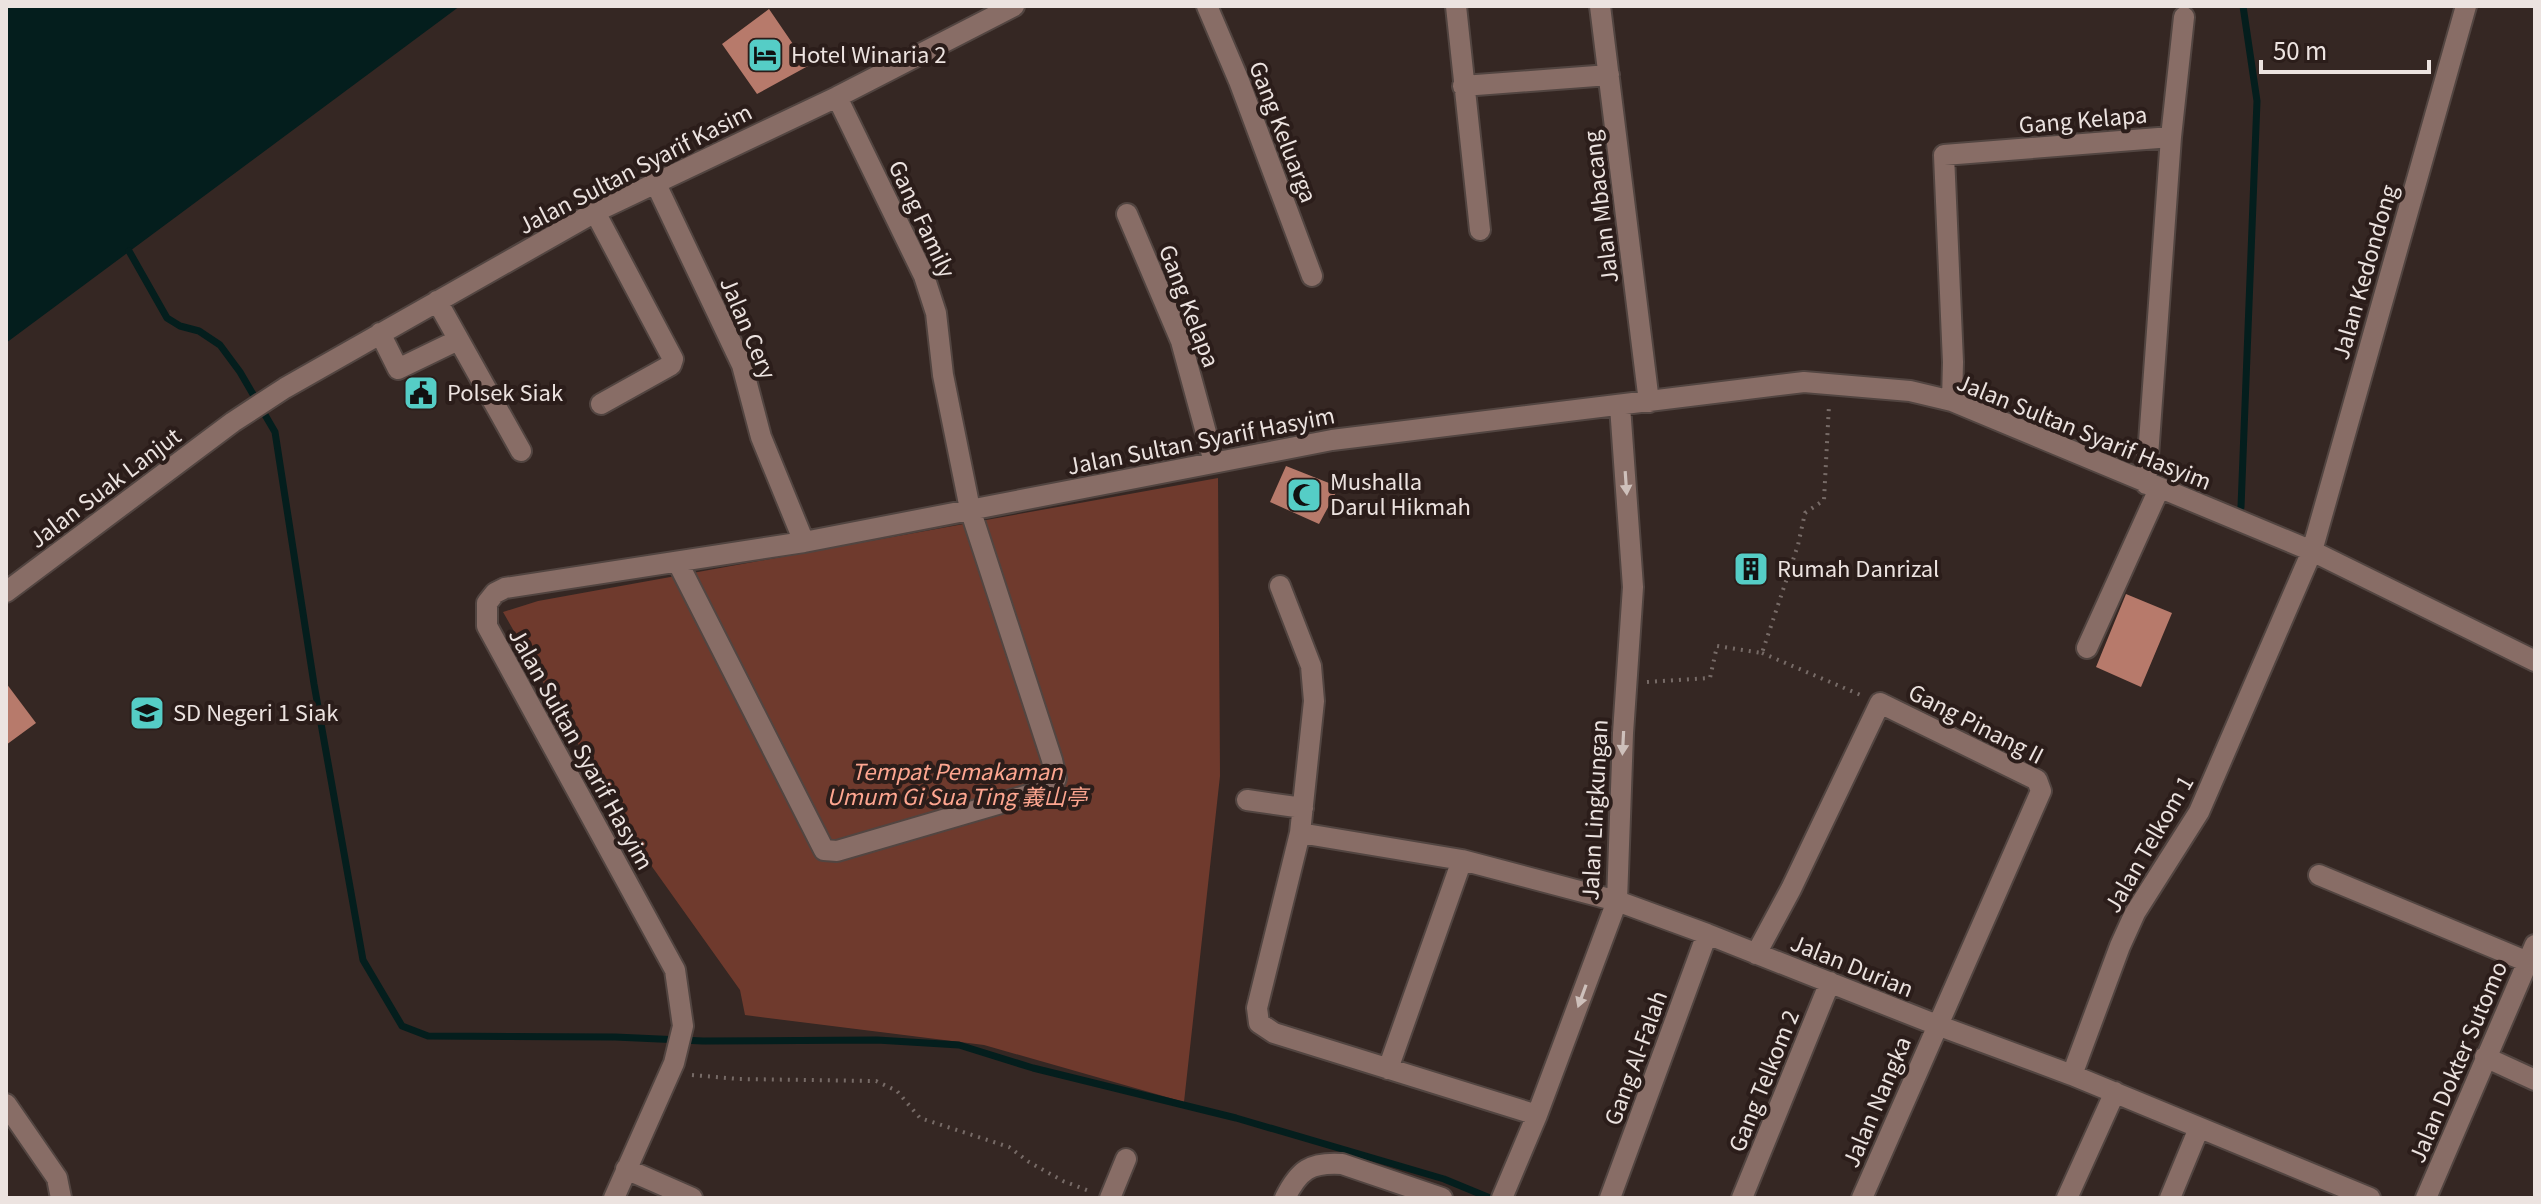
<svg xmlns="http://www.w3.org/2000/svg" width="2541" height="1204" font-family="Georgia,'Noto Sans SC',serif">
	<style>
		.green { fill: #6f3a2d }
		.water { fill: #041e1d }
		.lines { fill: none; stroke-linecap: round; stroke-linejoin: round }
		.stream { stroke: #041e1d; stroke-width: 7 }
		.building { fill: #b77a6b }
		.minor-casing { stroke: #524541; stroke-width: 24 }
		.path { stroke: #776b67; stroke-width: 4; stroke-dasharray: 2 6; stroke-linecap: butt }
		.minor { stroke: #886d66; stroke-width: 20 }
		.oneway { fill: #cec0bb }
		.labels { text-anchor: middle; stroke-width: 8; stroke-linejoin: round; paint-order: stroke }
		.poi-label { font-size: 22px; fill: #ece3e0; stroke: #2b1d1a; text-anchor: start }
		.street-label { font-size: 22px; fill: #ece3e0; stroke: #2b1d1a }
		.park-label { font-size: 22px; font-style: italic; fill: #fea690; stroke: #2b1d1a }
	</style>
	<rect width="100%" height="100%" fill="#352723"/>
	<path class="green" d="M1218 478 1220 776 1184 1102 984 1045 745 1015 740 990 633 840 503 612 538 601Z"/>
	<path class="water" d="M6 6H460L6 343Z"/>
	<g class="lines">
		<path class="stream" d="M129 251 167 318 180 326 199 331 220 345 240 372 275 432 314 684 363 960 402 1026 428 1036 615 1037 703 1041 877 1040 959 1045 1033 1068 1236 1118 1444 1179 1490 1198
			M2241 507 2257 101 2243 6"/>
	</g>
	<path class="building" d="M769 9 808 66 757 94 722 44Z
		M1286 466 1339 487 1319 524 1270 502Z
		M1734 560H1768L1767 578 1735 577Z
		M2126 594 2172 613 2141 687 2096 667Z
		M6 683 36 723 6 745Z"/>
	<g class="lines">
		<defs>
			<path id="minor" d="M1207 6 1239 81 1312 276
				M1456 6 1480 230
				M1600 6 1649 402
				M1463 86 1609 75
				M2171 137 2184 17
				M655 182 742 365 761 437 804 542
				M595 212 673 359 671 365 601 404
				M1127 214 1181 341 1214 462
				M437 301 521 451
				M380 333 398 369 458 340
				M1952 401 1953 362 1944 155 2171 137 2146 484
				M678 563 824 850 837 851 1052 788 1056 778 1052 760 970 509 943 375 936 313 924 276 837 97
				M1280 586 1311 666 1314 701 1300 833 1257 1008 1259 1023 1274 1033 1537 1115
				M6 592 233 422 285 388 595 212 837 97 1014 6
				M2087 648 2159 489
				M1247 800 1303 808
				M1300 833 1462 860 1617 901 1707 934 1937 1025 2072 1075 2370 1198
				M2319 875 2528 962
				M1756 954 1791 889 1880 703 2037 780 2041 791 1862 1198
				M2485 1057 2535 1080
				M1388 1069 1462 860
				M2072 1075 2120 946 2135 913 2199 812 2312 551 2466 6
				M6 1104 57 1178 61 1198
				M626 1169 692 1198
				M614 1198 674 1063 683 1026 675 970 487 626V603L495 593 505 588 804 542 1332 440 1804 382 1910 391 1952 401 2312 551 2535 661
				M1110 1198 1126 1159
				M1285 1198C1299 1170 1310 1162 1342 1164L1442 1198
				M1502 1198 1537 1115 1617 901 1623 733 1633 587 1620 406
				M1610 1198 1707 934
				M1742 1198 1830 982
				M2067 1198 2115 1092
				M2170 1198 2199 1128
				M2426 1198 2535 945"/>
		</defs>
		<use href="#minor" class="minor-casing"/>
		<path class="path" d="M1762 653 1863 696
			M1647 682 1710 678 1717 646 1762 653 1798 545 1805 513 1824 500 1829 405
			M692 1075 739 1079 876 1081 897 1091 920 1118 1009 1147 1029 1162 1063 1181 1092 1192"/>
		<use href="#minor" class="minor"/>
	</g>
	<defs><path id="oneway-solid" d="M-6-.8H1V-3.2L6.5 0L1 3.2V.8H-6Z" transform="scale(2)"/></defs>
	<g class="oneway">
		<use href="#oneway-solid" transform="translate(1626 483) rotate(86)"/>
		<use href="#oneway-solid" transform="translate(1623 743) rotate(93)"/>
		<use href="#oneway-solid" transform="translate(1582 996) rotate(110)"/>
	</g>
	<defs>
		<symbol id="hotel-square" viewBox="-11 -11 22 22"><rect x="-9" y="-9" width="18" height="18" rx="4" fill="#55cdc6" stroke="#2b1d1a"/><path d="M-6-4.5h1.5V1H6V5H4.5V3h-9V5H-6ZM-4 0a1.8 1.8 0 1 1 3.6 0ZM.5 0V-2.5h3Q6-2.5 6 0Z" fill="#111"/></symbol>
		<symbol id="civic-square" viewBox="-11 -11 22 22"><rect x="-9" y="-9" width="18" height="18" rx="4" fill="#55cdc6" stroke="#2b1d1a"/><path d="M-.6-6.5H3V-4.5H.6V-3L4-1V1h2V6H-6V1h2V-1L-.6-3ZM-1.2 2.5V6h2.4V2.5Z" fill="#111"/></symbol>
		<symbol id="mosque-square" viewBox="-11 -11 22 22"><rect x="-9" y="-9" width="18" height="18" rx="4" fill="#55cdc6" stroke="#2b1d1a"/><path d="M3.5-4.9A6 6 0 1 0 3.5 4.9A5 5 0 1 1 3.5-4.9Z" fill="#111"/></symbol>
		<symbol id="building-square" viewBox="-11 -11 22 22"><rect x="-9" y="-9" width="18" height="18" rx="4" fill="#55cdc6" stroke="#2b1d1a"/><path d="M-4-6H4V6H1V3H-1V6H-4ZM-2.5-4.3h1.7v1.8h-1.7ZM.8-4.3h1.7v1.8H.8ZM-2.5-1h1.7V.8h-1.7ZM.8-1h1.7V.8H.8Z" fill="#111"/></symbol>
		<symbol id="school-square" viewBox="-11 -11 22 22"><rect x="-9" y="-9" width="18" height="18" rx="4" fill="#55cdc6" stroke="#2b1d1a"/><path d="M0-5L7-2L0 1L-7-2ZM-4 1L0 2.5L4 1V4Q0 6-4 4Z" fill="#111"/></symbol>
	</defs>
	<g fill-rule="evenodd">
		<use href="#hotel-square" x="745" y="35" width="40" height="40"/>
		<use href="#civic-square" x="401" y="373" width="40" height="40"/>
		<use href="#mosque-square" x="1284" y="475" width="40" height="40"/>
		<use href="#building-square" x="1731" y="549" width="40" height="40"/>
		<use href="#school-square" x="127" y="693" width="40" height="40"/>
	</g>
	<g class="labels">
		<g class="poi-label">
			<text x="791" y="63">Hotel Winaria 2</text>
			<text x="447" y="401">Polsek Siak</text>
			<text x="1330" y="490">Mushalla<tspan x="1330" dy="25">Darul Hikmah</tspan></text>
			<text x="1777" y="577">Rumah Danrizal</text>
			<text x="173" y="721">SD Negeri 1 Siak</text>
		</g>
		<g class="street-label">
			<text transform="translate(2083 120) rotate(-5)" y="8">Gang Kelapa</text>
			<text transform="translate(1283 132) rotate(69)" y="8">Gang Keluarga</text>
			<text transform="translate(635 169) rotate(-27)" y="8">Jalan Sultan Syarif Kasim</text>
			<text transform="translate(1601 207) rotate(-97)" y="8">Jalan Mbacang</text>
			<text transform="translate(922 219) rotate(65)" y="8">Gang Family</text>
			<text transform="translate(2365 272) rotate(-74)" y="8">Jalan Kedondong</text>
			<text transform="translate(1189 306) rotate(69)" y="8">Gang Kelapa</text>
			<text transform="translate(748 328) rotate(67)" y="8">Jalan Cery</text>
			<text transform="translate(2084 432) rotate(22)" y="8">Jalan Sultan Syarif Hasyim</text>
			<text transform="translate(1201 441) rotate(-11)" y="8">Jalan Sultan Syarif Hasyim</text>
			<text transform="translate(105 488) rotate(-37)" y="8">Jalan Suak Lanjut</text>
			<text transform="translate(1976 724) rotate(27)" y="8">Gang Pinang II</text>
			<text transform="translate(581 749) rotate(61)" y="8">Jalan Sultan Syarif Hasyim</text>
			<text transform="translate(1595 810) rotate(-87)" y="8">Jalan Lingkungan</text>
			<text transform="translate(2149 844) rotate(-60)" y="8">Jalan Telkom 1</text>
			<text transform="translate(1852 966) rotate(22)" y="8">Jalan Durian</text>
			<text transform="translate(1636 1058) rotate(-70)" y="8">Gang Al-Falah</text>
			<text transform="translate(2458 1062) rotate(-67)" y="8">Jalan Dokter Sutomo</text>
			<text transform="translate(1764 1081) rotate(-68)" y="8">Gang Telkom 2</text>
			<text transform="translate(1877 1102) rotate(-67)" y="8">Jalan Nangka</text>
		</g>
		<g class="park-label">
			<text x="957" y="780">Tempat Pemakaman<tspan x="957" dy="25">Umum Gi Sua Ting 義山亭</tspan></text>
		</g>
	</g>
	<rect width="2541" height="1204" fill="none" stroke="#ece3e0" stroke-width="16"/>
	<path d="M2261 60v12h168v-12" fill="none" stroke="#ece3e0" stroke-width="4"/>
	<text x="2273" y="60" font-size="24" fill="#ece3e0" stroke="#2b1d1a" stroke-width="6" paint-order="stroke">50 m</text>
</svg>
